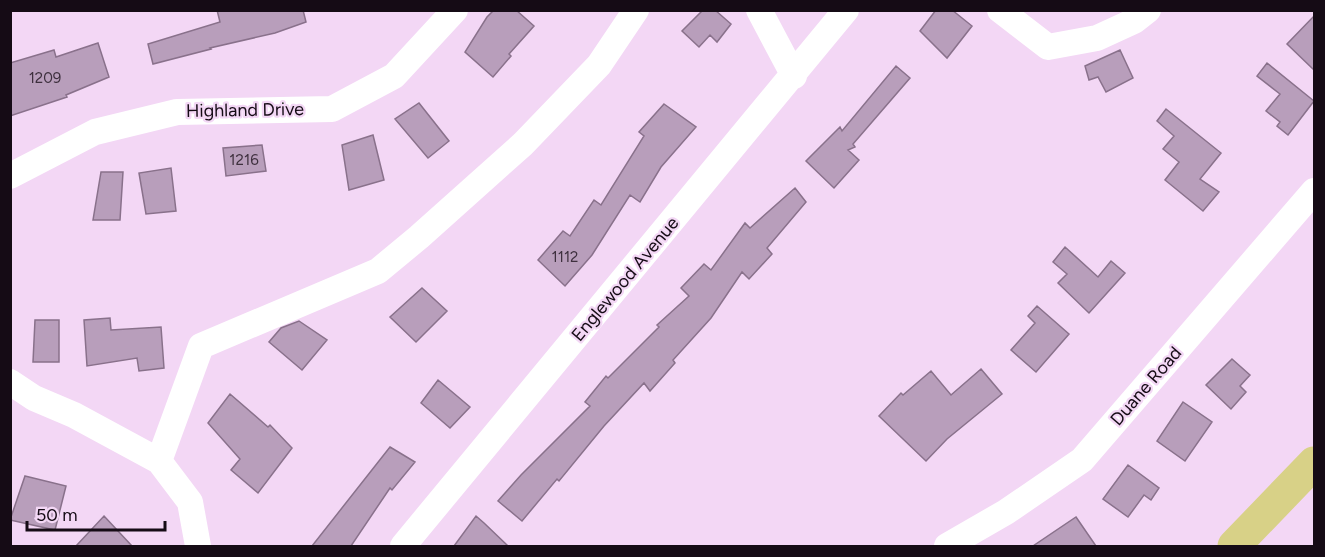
<svg xmlns="http://www.w3.org/2000/svg" width="1325" height="557" font-family="Figtree,sans-serif">
	<style>
		.building { fill: #b89ebb; stroke: #89718b; stroke-width: 1.5 }
		.lines { fill: none; stroke-linecap: round; stroke-linejoin: round }
		.minor { stroke: #fff; stroke-width: 26 }
		.major { stroke: #d8d187; stroke-width: 33 }
		.labels { text-anchor: middle; stroke-width: 4.5; stroke-linejoin: round; paint-order: stroke }
		.number-label { font-size: 15px; fill: #3e303e }
		.street-label { font-size: 18px; fill: #150b15; stroke: #f3d7f5 }
	</style>
	<rect width="100%" height="100%" fill="#f3d7f5"/>
	<path class="building" d="M217 10H303L306 22 275 33 210 48 211 49 153 64 148 44 220 22Z
		M494 10H516L534 26 509 54 511 56 493 77 465 52 487 17Z
		M703 10H715L731 24 717 42 710 35 699 47 682 31Z
		M936 10H952L972 26 947 58 920 31Z
		M1314 16V70L1287 44Z
		M98 43 109 77 66 95 67 97 10 116V63L54 50 56 57Z
		M1120 50 1133 78 1106 92 1098 77 1089 80 1085 66Z
		M1267 63 1314 101 1288 135 1277 126 1280 122 1266 111 1280 94 1257 76Z
		M896 66 910 78 853 144 855 147 848 150 859 160 834 188 806 161 840 127 842 131Z
		M419 103 449 141 428 158 395 119Z
		M664 104 696 127 661 167 640 202 630 195 592 255 565 286 538 260 563 231 570 236 594 200 601 205 644 136 639 132Z
		M1166 109 1221 153 1200 179 1219 192 1203 211 1165 180 1179 162 1163 149 1174 136 1157 121Z
		M373 135 384 180 349 190 342 145Z
		M262 145 266 171 226 176 223 148Z
		M171 168 176 211 146 214 139 173Z
		M101 172H123L120 220H93Z
		M795 188 806 202 767 248 772 254 749 279 742 272 711 318 673 360 675 363 650 391 644 383 604 426 559 481 557 479 522 521 498 501 521 475 590 406 585 402 606 376 608 378 659 327 657 325 689 296 681 288 704 264 711 270 745 223 750 228Z
		M1065 247 1098 277 1111 261 1125 273 1089 313 1058 283 1067 274 1053 262Z
		M422 288 447 311 416 342 390 317Z
		M1037 306 1069 334 1036 372 1011 350 1035 323 1028 316Z
		M110 318 111 330 161 327 164 368 139 371 137 358 87 366 84 320Z
		M35 320H59V362H33Z
		M299 321 327 340 302 370 269 342 281 328Z
		M1232 359 1250 375 1240 386 1246 392 1231 409 1206 385Z
		M981 369 1002 394 947 439 926 461 879 416 901 393 903 395 931 371 951 395Z
		M438 380 470 407 450 428 421 403Z
		M230 394 268 427 270 425 292 448 258 493 231 470 240 459 208 423Z
		M1183 402 1212 422 1185 461 1157 441Z
		M390 447 415 462 392 490 390 488 351 546H312Z
		M1128 465 1159 488 1151 500 1144 495 1128 517 1103 499Z
		M25 476 66 486 55 530 10 520Z
		M104 516 132 546H76Z
		M476 516 484 523 508 546H454Z
		M1076 517 1096 546H1033Z"/>
	<g class="lines">
		<path class="minor" d="M759 10 794 76
			M1000 10 1048 47 1097 38 1134 21 1148 10
			M10 176 95 132 177 112 332 109 394 76 455 10
			M10 382 34 398 74 415 159 461 190 502 198 546
			M159 461 201 346 378 271 419 237 523 144 599 65 636 10
			M403 546 846 10
			M947 546 1006 512 1082 460 1314 191"/>
		<path class="major" d="M1234 546 1314 463"/>
	</g>
	<g class="labels">
		<g class="number-label">
			<text x="45" y="83">1209</text>
			<text x="244" y="165">1216</text>
			<text x="565" y="262">1112</text>
		</g>
		<g class="street-label">
			<text transform="translate(245 110) rotate(-1)" y="6">Highland Drive</text>
			<text transform="translate(625 279) rotate(-50)" y="6">Englewood Avenue</text>
			<text transform="translate(1146 386) rotate(-49)" y="6">Duane Road</text>
		</g>
	</g>
	<rect width="1325" height="557" fill="none" stroke="#150b15" stroke-width="24"/>
	<path d="M27 521v9h138v-9" fill="none" stroke="#150b15" stroke-width="3"/>
	<text x="36" y="521" font-size="18" fill="#150b15" stroke="#f3d7f5" stroke-width="4.5" paint-order="stroke">50 m</text>
</svg>
